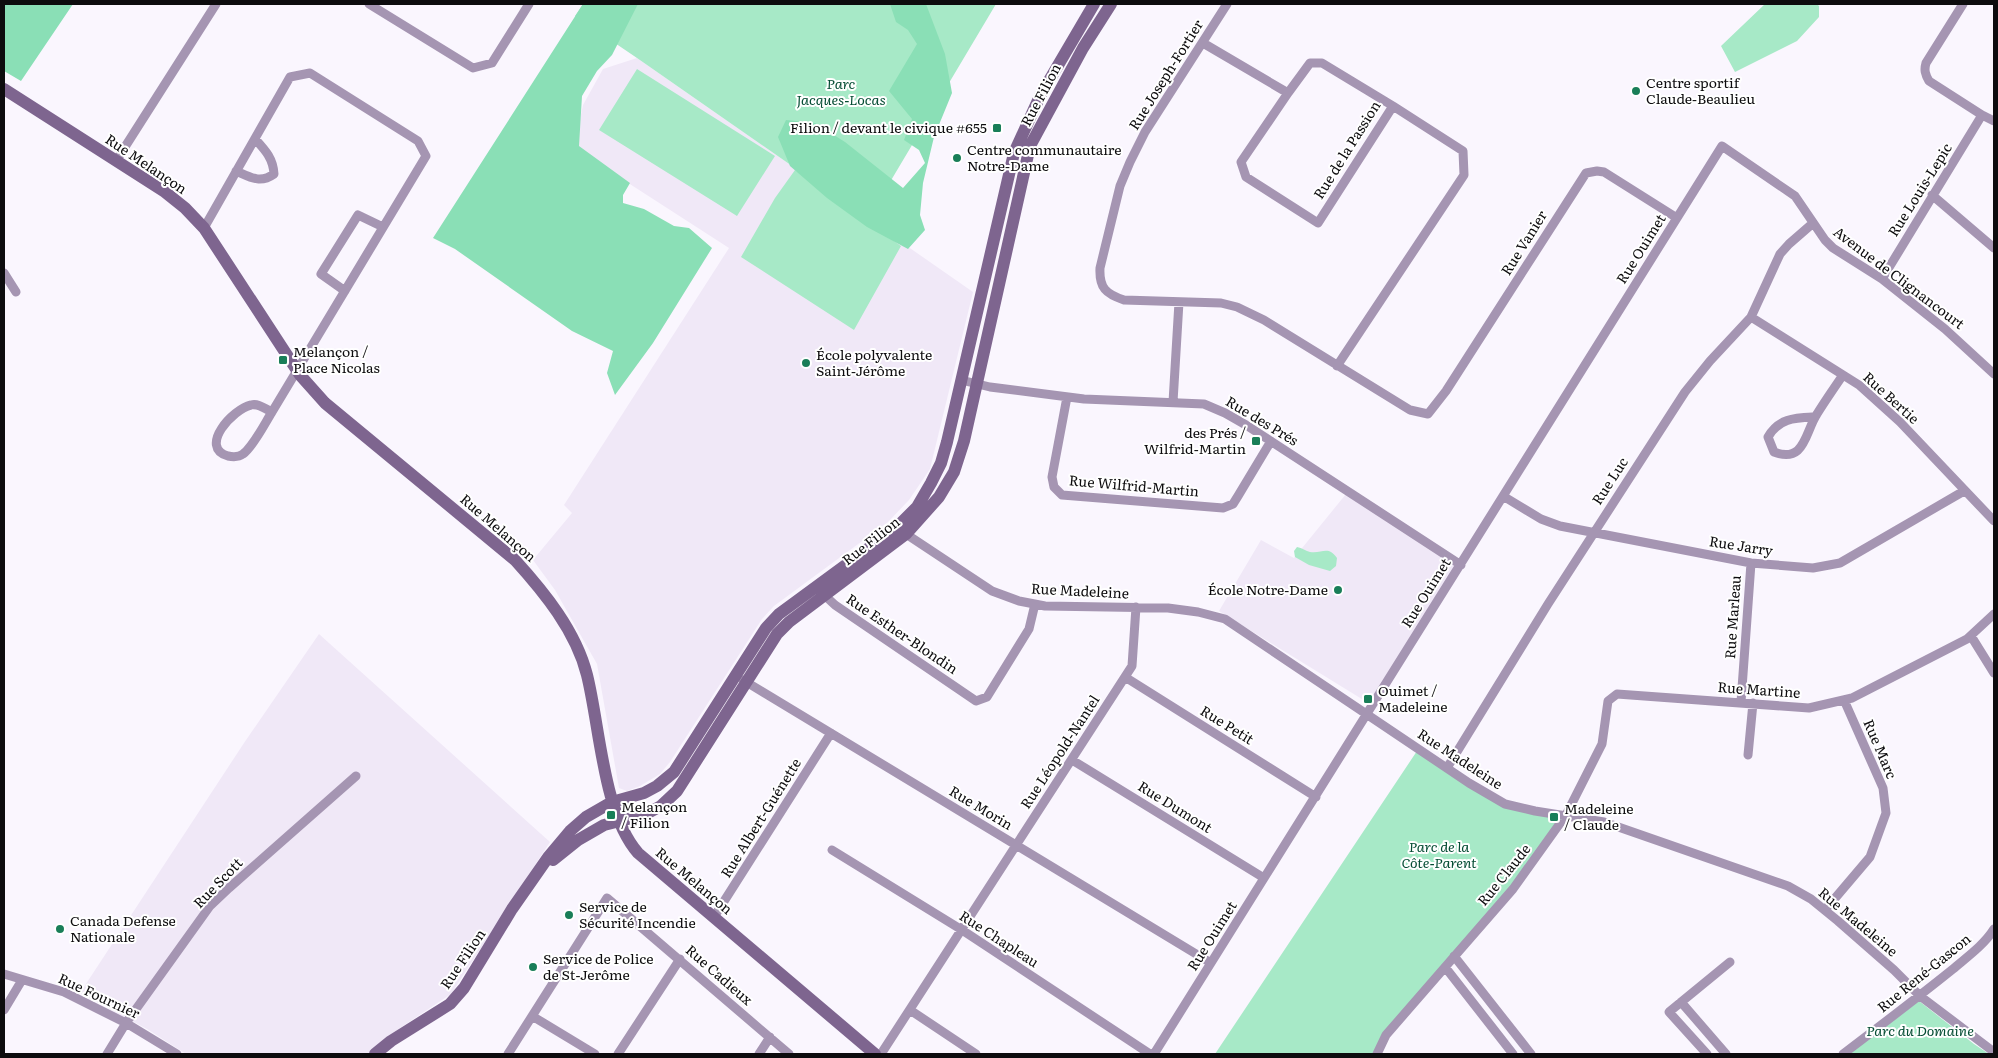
<svg xmlns="http://www.w3.org/2000/svg" width="1998" height="1058" font-family="Literata,serif">
	<style>
		.built { fill: #f0e8f7 }
		.green { fill: #a7e9c7 }
		.forest { fill: #8adfb6 }
		.lines { fill: none; stroke-linecap: round; stroke-linejoin: round }
		.street { stroke: #a595b2; stroke-width: 9 }
		.secondary { stroke: #7e658f; stroke-width: 12 }
		.poi-dot { fill: #197e58; stroke: #fff; stroke-width: 2 }
		.labels { text-anchor: middle; stroke-width: 4; stroke-linejoin: round; paint-order: stroke }
		.street-label { font-size: 14px; fill: #0d0c0e; stroke: #fff }
		.poi-label { font-size: 14px; fill: #0d0c0e; stroke: #fff; text-anchor: start }
		.park-label { font-size: 14px; font-style: italic; fill: #044c33; stroke: #fff }
	</style>
	<rect width="100%" height="100%" fill="#faf6fe"/>
	<path class="built" d="M637 58 973 292 930 469 909 500 888 522 774 606 762 619 670 762 660 774 640 786 627 791 619 788 597 664 555 590 533 560 572 513 564 505 729 248 574 148 583 105 603 69Z
		M1346 494 1458 568 1370 704 1219 611 1261 540 1294 558Z
		M319 634 550 842 451 994 400 1028 369 1054H186L147 1029 80 993 244 743Z"/>
	<path class="green" d="M583 4H996L868 219 637 58 575 16Z
		M1765 4H1817L1819 6V17L1797 41 1735 72 1721 46Z
		M637 69 775 156 737 216 599 130Z
		M795 170 901 246 854 330 741 257 775 198Z
		M1297 547C1302 548 1306 551 1310 552 1322 554 1328 545 1337 558L1336 566 1330 571 1309 565 1295 557 1294 551Z
		M1417 751 1504 807 1565 815 1461 951 1381 1044 1376 1054H1215Z
		M1919 1001 1974 1044 1989 1054H1849Z"/>
	<path class="forest" d="M4 4H73L21 81 4 71Z
		M583 4H638L612 55 597 71 582 96 579 146 630 183 623 195V203L644 209 674 226 689 228 712 248 653 343 615 395 607 373 613 351 572 331 455 249 433 238Z
		M890 4H926L945 54 952 93 934 137 923 183 920 215 925 230 908 249 867 227 827 198 790 166 778 137 786 120 815 123 845 142 903 188 925 163 919 150 904 140 912 119 889 91 917 44 908 30 896 22Z"/>
	<g class="lines">
		<path class="street" d="M369 4 473 68 492 63 529 4
			M1227 4 1145 132 1130 162 1120 186 1100 268C1099 288 1106 294 1124 300L1221 303 1237 307 1264 320 1410 410 1428 414 1446 391 1586 173 1597 171 1604 172 1677 218
			M1963 4 1926 63C1924 70 1925 74 1929 81L1982 115 1994 121
			M1203 43 1288 93
			M116 161 216 4
			M236 171C250 177 260 184 274 174 273 158 265 150 255 139
			M1932 195 1994 248
			M204 228 290 77 310 73 418 141 426 156 272 412C265 423 253 447 243 454 239 457 233 457 228 456 198 447 233 409 251 405 259 403 265 409 272 412
			M4 273 16 292
			M1882 279 1982 115
			M345 291 321 274 358 215 383 227
			M1751 317 1859 385 1900 422 1994 521
			M1337 366 1464 175 1463 151 1393 106 1322 63H1310L1288 93 1241 162 1246 177 1318 223 1393 106
			M961 380 990 387 1084 399 1204 404 1225 413 1246 425 1461 565
			M1067 397 1052 477 1054 487 1062 495 1223 508 1233 504 1238 496 1271 441
			M1173 402 1179 302
			M1815 417C1795 418 1779 418 1768 437L1774 452C1805 464 1805 432 1817 414 1825 401 1834 388 1843 375
			M1503 496 1541 519 1560 526 1751 563 1813 568 1840 563 1964 491
			M903 532 992 591 1019 601 1045 606 1168 608 1198 612 1225 619 1469 783 1505 804 1535 811 1604 822 1788 886 1811 899 1838 921 1894 970 1920 996 1994 1052
			M821 592 835 605 976 701 987 697 1029 629 1035 604
			M1971 636 1994 673
			M1125 677 1316 797
			M743 680 1211 963
			M1741 702 1751 563
			M1748 755 1753 703
			M1072 760 1264 878
			M1447 768 1548 604 1685 392 1710 361 1751 317 1780 254 1789 244 1812 224
			M832 850 962 930 1150 1054
			M1825 910 1870 857 1886 813 1883 788 1844 700
			M714 917 831 733
			M1454 956 1531 1054
			M1445 967 1513 1054
			M4 974 64 992 126 1023 177 1054
			M1681 1002 1726 1054
			M4 1010 22 980
			M910 1010 976 1054
			M532 1016 595 1054
			M107 1054 126 1023 210 906 229 888 356 776
			M508 1054 607 898 789 1054
			M618 1054 680 959
			M759 1054 770 1037
			M881 1054 1132 666 1136 607
			M1154 1054 1722 146 1795 196 1825 240 1833 248 1882 279 1945 329 1994 374
			M1377 1054 1386 1035 1513 889 1566 815 1602 744 1608 701 1617 694 1809 708 1852 698 1967 639 1994 614
			M1707 1054 1669 1012 1730 962
			M1843 1054C1880 1026 1917 998 1953 969 1967 957 1984 945 1994 929"/>
		<path class="secondary" d="M4 89 165 192 185 208 204 228 300 375 325 403 515 560C544 592 576 631 587 675 600 727 603 813 638 853L875 1054
			M553 860 578 840 604 825 644 815 661 806 677 791 777 634 789 622 906 534 939 497 954 472 964 441 1030 146 1083 48 1111 4
			M375 1054 391 1041 450 1004 464 988 512 909 549 856 570 831 586 817 612 802 644 793 657 786 674 772 766 628 779 614 896 528 917 507 931 483 941 463 947 442 1014 153 1040 96 1094 4"/>
	</g>
	<g class="poi-dot">
		<circle cx="1636" cy="91" r="5"/>
		<rect x="992" y="123" width="10" height="10" rx="2.5"/>
		<circle cx="957" cy="158" r="5"/>
		<rect x="278" y="355" width="10" height="10" rx="2.5"/>
		<circle cx="806" cy="363" r="5"/>
		<rect x="1251" y="436" width="10" height="10" rx="2.5"/>
		<circle cx="1338" cy="590" r="5"/>
		<rect x="1363" y="694" width="10" height="10" rx="2.5"/>
		<rect x="606" y="810" width="10" height="10" rx="2.5"/>
		<rect x="1549" y="812" width="10" height="10" rx="2.5"/>
		<circle cx="569" cy="915" r="5"/>
		<circle cx="60" cy="929" r="5"/>
		<circle cx="533" cy="967" r="5"/>
	</g>
	<g class="labels">
		<g class="street-label">
			<text transform="translate(1166 75) rotate(-58)" y="5">Rue Joseph-Fortier</text>
			<text transform="translate(1041 95) rotate(-62)" y="5">Rue Filion</text>
			<text transform="translate(1347 150) rotate(-58)" y="5">Rue de la Passion</text>
			<text transform="translate(146 164) rotate(34)" y="5">Rue Melançon</text>
			<text transform="translate(1920 190) rotate(-58)" y="5">Rue Louis-Lepic</text>
			<text transform="translate(1524 243) rotate(-58)" y="5">Rue Vanier</text>
			<text transform="translate(1641 249) rotate(-58)" y="5">Rue Ouimet</text>
			<text transform="translate(1899 278) rotate(37)" y="5">Avenue de Clignancourt</text>
			<text transform="translate(1891 398) rotate(42)" y="5">Rue Bertie</text>
			<text transform="translate(1262 421) rotate(31)" y="5">Rue des Prés</text>
			<text transform="translate(1610 481) rotate(-57)" y="5">Rue Luc</text>
			<text transform="translate(1134 486) rotate(5)" y="5">Rue Wilfrid-Martin</text>
			<text transform="translate(498 528) rotate(41)" y="5">Rue Melançon</text>
			<text transform="translate(871 541) rotate(-38)" y="5">Rue Filion</text>
			<text transform="translate(1741 546) rotate(9)" y="5">Rue Jarry</text>
			<text transform="translate(1080 591) rotate(3)" y="5">Rue Madeleine</text>
			<text transform="translate(1426 593) rotate(-58)" y="5">Rue Ouimet</text>
			<text transform="translate(1733 617) rotate(-86)" y="5">Rue Marleau</text>
			<text transform="translate(902 634) rotate(34)" y="5">Rue Esther-Blondin</text>
			<text transform="translate(1759 690) rotate(4)" y="5">Rue Martine</text>
			<text transform="translate(1227 725) rotate(32)" y="5">Rue Petit</text>
			<text transform="translate(1880 749) rotate(67)" y="5">Rue Marc</text>
			<text transform="translate(1060 752) rotate(-57)" y="5">Rue Léopold-Nantel</text>
			<text transform="translate(1460 759) rotate(33)" y="5">Rue Madeleine</text>
			<text transform="translate(1175 807) rotate(32)" y="5">Rue Dumont</text>
			<text transform="translate(981 808) rotate(31)" y="5">Rue Morin</text>
			<text transform="translate(761 818) rotate(-58)" y="5">Rue Albert-Guénette</text>
			<text transform="translate(1504 875) rotate(-51)" y="5">Rue Claude</text>
			<text transform="translate(694 881) rotate(40)" y="5">Rue Melançon</text>
			<text transform="translate(218 883) rotate(-46)" y="5">Rue Scott</text>
			<text transform="translate(1858 922) rotate(40)" y="5">Rue Madeleine</text>
			<text transform="translate(1212 936) rotate(-58)" y="5">Rue Ouimet</text>
			<text transform="translate(999 939) rotate(33)" y="5">Rue Chapleau</text>
			<text transform="translate(463 959) rotate(-56)" y="5">Rue Filion</text>
			<text transform="translate(1924 973) rotate(-39)" y="5">Rue René-Gascon</text>
			<text transform="translate(719 975) rotate(41)" y="5">Rue Cadieux</text>
			<text transform="translate(99 996) rotate(25)" y="5">Rue Fournier</text>
		</g>
		<g class="poi-label">
			<text x="1646" y="88">Centre sportif<tspan x="1646" dy="16">Claude-Beaulieu</tspan></text>
			<text x="987" y="133" text-anchor="end">Filion / devant le civique #655</text>
			<text x="967" y="155">Centre communautaire<tspan x="967" dy="16">Notre-Dame</tspan></text>
			<text x="293" y="357">Melançon /<tspan x="293" dy="16">Place Nicolas</tspan></text>
			<text x="816" y="360">École polyvalente<tspan x="816" dy="16">Saint-Jérôme</tspan></text>
			<text x="1246" y="438" text-anchor="end">des Prés /<tspan x="1246" dy="16">Wilfrid-Martin</tspan></text>
			<text x="1328" y="595" text-anchor="end">École Notre-Dame</text>
			<text x="1378" y="696">Ouimet /<tspan x="1378" dy="16">Madeleine</tspan></text>
			<text x="621" y="812">Melançon<tspan x="621" dy="16">/ Filion</tspan></text>
			<text x="1564" y="814">Madeleine<tspan x="1564" dy="16">/ Claude</tspan></text>
			<text x="579" y="912">Service de<tspan x="579" dy="16">Sécurité Incendie</tspan></text>
			<text x="70" y="926">Canada Defense<tspan x="70" dy="16">Nationale</tspan></text>
			<text x="543" y="964">Service de Police<tspan x="543" dy="16">de St-Jerôme</tspan></text>
		</g>
		<g class="park-label">
			<text x="841" y="89">Parc<tspan x="841" dy="16">Jacques-Locas</tspan></text>
			<text x="1439" y="852">Parc de la<tspan x="1439" dy="16">Côte-Parent</tspan></text>
			<text x="1920" y="1036">Parc du Domaine</text>
		</g>
	</g>
	<rect width="1998" height="1058" fill="none" stroke="#0d0c0e" stroke-width="10"/>
</svg>
